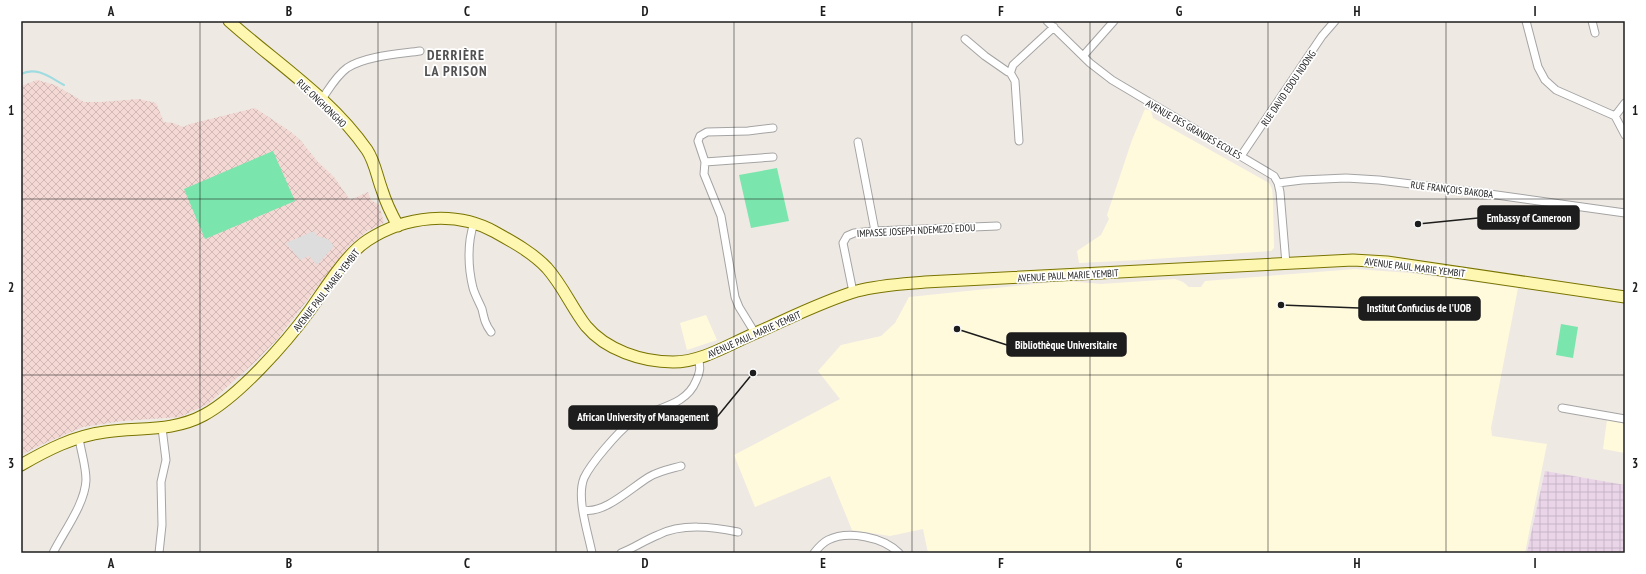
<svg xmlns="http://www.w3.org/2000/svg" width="1646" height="574" font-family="'PT Sans Narrow',sans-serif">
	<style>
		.industrial { fill: url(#industrial-grid) }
		.education { fill: #fffadc }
		.military { fill: url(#military-cross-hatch) }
		.pitch { fill: #7ae5ac }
		.parking { fill: #ddd }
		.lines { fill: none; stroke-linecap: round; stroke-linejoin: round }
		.stream { stroke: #9fdce1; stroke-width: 2 }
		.street-casing { stroke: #a4a4a4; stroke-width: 9 }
		.secondary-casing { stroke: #797400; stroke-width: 13 }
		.street { stroke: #fff; stroke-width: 7 }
		.secondary { stroke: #fef7b2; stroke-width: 11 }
		.grid { fill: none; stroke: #1d1d1d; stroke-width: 1; stroke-opacity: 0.55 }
		.labels { text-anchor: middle; stroke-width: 3.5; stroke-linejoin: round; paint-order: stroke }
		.street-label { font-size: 10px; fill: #1d1d1d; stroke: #fff }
		.district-label { font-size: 14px; font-weight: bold; letter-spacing: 1px; fill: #505050; stroke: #fff }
		.leader { fill: none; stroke: #1d1d1d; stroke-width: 1.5 }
		.callout-dot { fill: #1d1d1d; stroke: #fff; stroke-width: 1.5 }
		.callout { fill: #1d1d1d; stroke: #1d1d1d; stroke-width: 1.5 }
		.callout-label { font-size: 11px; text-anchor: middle; font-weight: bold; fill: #fff }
		.neatline { fill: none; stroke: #1d1d1d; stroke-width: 1.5 }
		.grid-label { font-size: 13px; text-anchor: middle; font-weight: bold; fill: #1d1d1d }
	</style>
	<defs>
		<pattern id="industrial-grid" width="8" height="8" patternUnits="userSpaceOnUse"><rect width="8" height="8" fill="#e9d4e8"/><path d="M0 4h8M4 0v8" fill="none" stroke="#c7b6c7"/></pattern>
		<pattern id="military-cross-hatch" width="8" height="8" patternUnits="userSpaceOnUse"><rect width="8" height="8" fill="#f3d8d4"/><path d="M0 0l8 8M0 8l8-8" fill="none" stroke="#d0b9b6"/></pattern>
	</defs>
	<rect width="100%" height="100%" fill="#efe9e3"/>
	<path class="industrial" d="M1545 471 1625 485V553L1527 552Z"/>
	<path class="education" d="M1145 109 1151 111 1153 118 1269 183 1272 189 1273 200 1274 248 1271 251 1139 260 1079 263 1077 251 1101 235 1109 219 1107 215 1132 140Z
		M1355 269 1410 273 1518 288 1491 428 1492 436 1547 444 1525 553H928L923 529 890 536 852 530 830 476 755 507 734 455 840 399 818 371 841 345 881 336 895 323 909 297 1065 281 1101 284 1175 279 1183 282 1189 287H1201L1205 281Z
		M706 315 717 340 687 350 680 323Z
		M1607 420 1625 423V453L1603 449Z"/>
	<path class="military" d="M37 80 55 85 84 102H101L139 99 156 103 164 122 173 123 183 127 190 124 255 108 291 132 301 141 318 162 334 177 350 200 368 192 371 200 379 205 384 223 367 231 349 246 278 338 256 361 208 404 180 417 122 421 83 427 43 444 23 454V457L21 458V86Z"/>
	<path class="pitch" d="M273 151 295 201 205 239 184 189Z
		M777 168 789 221 751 228 739 175Z
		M1561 324 1578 327 1573 358 1556 355Z"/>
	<path class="parking" d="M314 231 317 236 328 239 334 246 317 265 309 256 300 260 286 243Z"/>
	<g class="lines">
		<path class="stream" d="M21 74C37 66 51 78 64 85"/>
		<defs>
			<path id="street" d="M1047 21 1090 63 1112 80 1274 176 1278 183 1280 192 1286 264
				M1526 21 1538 67 1545 80 1556 90 1615 116 1625 135
				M1592 21 1595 33
				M965 39 985 56 1008 72
				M1083 56 1114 21
				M1011 71 1013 65 1054 27
				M1011 74 1015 81 1019 141
				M322 99C329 89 336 76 347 68 365 56 399 54 420 51
				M1615 116 1625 103
				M858 142 875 231
				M1241 156 1322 36 1335 21
				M705 162 773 157
				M1278 183 1302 180 1346 178 1379 180 1468 191 1625 213
				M474 223C467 243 468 268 473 288 475 295 479 302 482 309 484 318 485 324 491 332
				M853 292 843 243 847 236 854 233 875 231 997 226
				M755 333 739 307 735 297 721 216 704 174 705 162 698 141 700 136 707 132 748 131 773 128
				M1562 408 1625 419
				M584 510C605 514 632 487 649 477 659 471 670 469 681 466
				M53 553C64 531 85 504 86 480 86 466 81 452 79 438
				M159 553 162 525 161 482 166 460 162 428
				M592 553C588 532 576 498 584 478 591 463 618 432 631 422 652 407 685 408 696 381 700 373 701 367 698 358
				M621 553C634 548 645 540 658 535 682 523 713 527 738 532
				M814 553C818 548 822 543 828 540 848 530 883 537 899 553"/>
			<path id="secondary" d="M229 21C276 63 331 98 367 150 375 162 377 177 382 190 386 203 392 215 398 226
				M21 465C47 450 74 436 105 432 139 427 173 432 204 415 239 396 286 343 310 310 325 289 346 254 368 240 405 216 455 210 495 232 513 242 533 253 547 268 563 286 572 308 586 326 606 350 642 362 673 362 703 362 731 343 758 332 790 318 823 301 857 291 879 285 902 284 925 282L1353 260 1387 262 1625 297"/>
		</defs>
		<use href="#street" class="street-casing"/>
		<use href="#secondary" class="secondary-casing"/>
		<use href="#street" class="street"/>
		<use href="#secondary" class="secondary"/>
	</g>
	<path class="grid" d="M200 21V553M378 21V553M556 21V553M734 21V553M912 21V553M1090 21V553M1268 21V553M1446 21V553M21 199H1625M21 375H1625"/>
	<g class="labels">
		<g class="street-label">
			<text transform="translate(1288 88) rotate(-56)" y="4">RUE DAVID EDOU NDONG</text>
			<text transform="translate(322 103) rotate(44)" y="4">RUE ONGHONGHO</text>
			<text transform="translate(1194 129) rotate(30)" y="4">AVENUE DES GRANDES ECOLES</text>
			<text transform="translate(1452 189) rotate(7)" y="4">RUE FRANÇOIS BAKOBA</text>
			<text transform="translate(916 230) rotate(-3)" y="4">IMPASSE JOSEPH NDEMEZO EDOU</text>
			<text transform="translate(1415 267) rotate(7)" y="4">AVENUE PAUL MARIE YEMBIT</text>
			<text transform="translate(1068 275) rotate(-3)" y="4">AVENUE PAUL MARIE YEMBIT</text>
			<text transform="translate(326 290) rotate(-52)" y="4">AVENUE PAUL MARIE YEMBIT</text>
			<text transform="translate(754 334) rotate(-24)" y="4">AVENUE PAUL MARIE YEMBIT</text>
		</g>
		<g class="district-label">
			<text x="456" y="60">DERRIÈRE<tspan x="456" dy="16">LA PRISON</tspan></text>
		</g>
	</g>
	<path class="leader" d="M1418 224L1478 218M1281 305L1359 308M957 329L1007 345M753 373L717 417"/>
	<g class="callout-dot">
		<circle cx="1418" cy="224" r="4"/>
		<circle cx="1281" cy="305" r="4"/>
		<circle cx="957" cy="329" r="4"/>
		<circle cx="753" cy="373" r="4"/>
	</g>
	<g class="callout">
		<rect x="1478" y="206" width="101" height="23" rx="4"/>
		<rect x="1359" y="297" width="121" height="23" rx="4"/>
		<rect x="1007" y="333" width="119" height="23" rx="4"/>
		<rect x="569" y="406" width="148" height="23" rx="4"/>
	</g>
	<g class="callout-label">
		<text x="1529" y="222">Embassy of Cameroon</text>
		<text x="1419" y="312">Institut Confucius de l'UOB</text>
		<text x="1066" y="349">Bibliothèque Universitaire</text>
		<text x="643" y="421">African University of Management</text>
	</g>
	<rect width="1646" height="574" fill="none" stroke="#ffffff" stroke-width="44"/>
	<rect x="22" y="22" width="1602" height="530" class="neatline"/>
	<g class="grid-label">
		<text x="111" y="16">A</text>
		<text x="289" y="16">B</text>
		<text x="467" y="16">C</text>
		<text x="645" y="16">D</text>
		<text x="823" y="16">E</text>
		<text x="1001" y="16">F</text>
		<text x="1179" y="16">G</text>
		<text x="1357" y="16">H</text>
		<text x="1535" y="16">I</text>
		<text x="11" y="115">1</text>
		<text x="1635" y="115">1</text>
		<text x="11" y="292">2</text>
		<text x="1635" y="292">2</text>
		<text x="11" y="468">3</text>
		<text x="1635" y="468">3</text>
		<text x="111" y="568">A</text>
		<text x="289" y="568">B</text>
		<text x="467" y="568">C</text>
		<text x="645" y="568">D</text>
		<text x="823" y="568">E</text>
		<text x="1001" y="568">F</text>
		<text x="1179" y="568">G</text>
		<text x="1357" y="568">H</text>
		<text x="1535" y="568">I</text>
	</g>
</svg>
